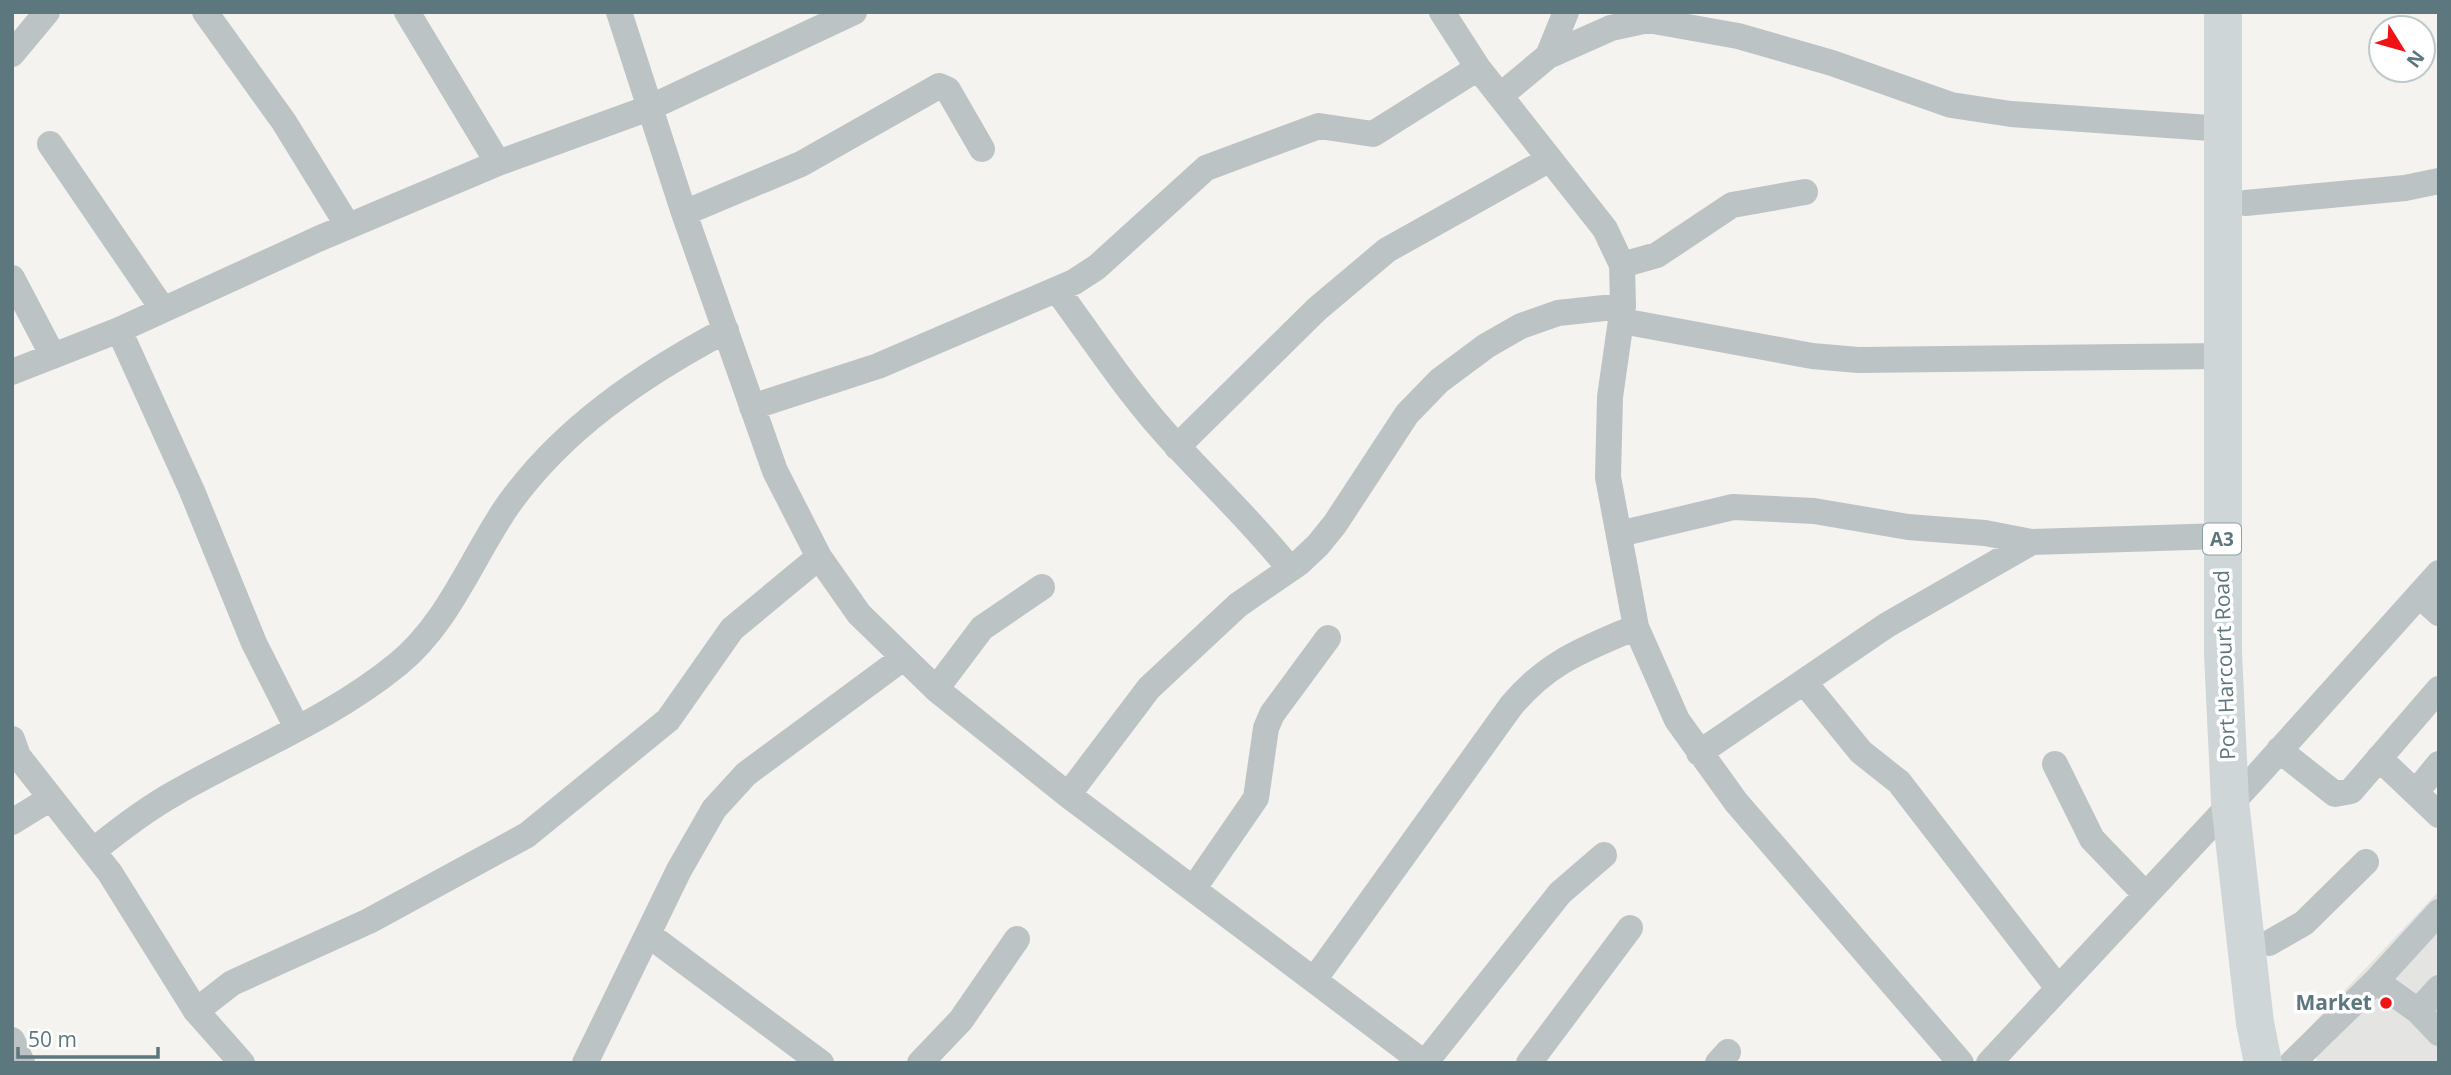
<svg xmlns="http://www.w3.org/2000/svg" width="2451" height="1075" font-family="'Open Sans',sans-serif">
	<style>
		.built { fill: #e4e5e3 }
		.lines { fill: none; stroke-linecap: round; stroke-linejoin: round }
		.minor { stroke: #bcc3c5; stroke-width: 26 }
		.highway { stroke: #ced6d8; stroke-width: 38 }
		.poi-dot { fill: #f11215; stroke: #fff; stroke-width: 2.5 }
		.labels { text-anchor: middle; stroke-width: 7; stroke-linejoin: round; paint-order: stroke }
		.shield { fill: #fff; stroke: #8da0a4; stroke-width: 2 }
		.shield-label { font-size: 19px; font-weight: bold; fill: #5c777d }
		.street-label { font-size: 21px; fill: #5c777d; stroke: #fff }
		.poi-label { font-size: 21px; font-weight: bold; fill: #5c777d; stroke: #fff; text-anchor: end }
	</style>
	<rect width="100%" height="100%" fill="#f4f3ef"/>
	<path class="built" d="M2439 891V1063H2318L2307 1030Z"/>
	<g class="lines">
		<path class="minor" d="M205 12 284 122 348 226
			M407 12 498 163
			M619 12 684 213 775 471 819 557 859 614 936 689 1068 795 1424 1063
			M1442 12 1478 68 1605 229 1622 265 1623 306 1610 397 1608 477 1636 627 1677 720 1736 802 1961 1063
			M12 54 47 12
			M1548 56 1566 12
			M1500 96 1548 56 1611 28 1648 20 1738 36 1832 63 1951 105 2011 114 2224 129
			M50 144 162 308
			M2245 203 2405 188 2439 181
			M684 213 801 164 939 86 948 90 982 149
			M1622 265 1657 255 1732 205 1805 192
			M12 278 53 356
			M1057 290C1096 343 1132 399 1178 447 1216 488 1255 525 1290 569
			M1622 321 1812 356 1858 360 2223 356
			M119 330 192 491 254 643 297 728
			M12 372 119 330 318 239 498 163 649 108 854 12
			M752 407 878 366 1074 282 1097 267 1206 168 1319 126 1373 134 1478 68
			M1177 447 1317 309 1387 250 1550 159
			M1619 534 1733 507 1814 511 1908 527 1985 533 2032 542 2222 536
			M2419 595 2439 613
			M1804 682 1861 752 1899 782 2058 988
			M936 689 982 628 1042 587
			M12 739 18 756 110 873 196 1011 242 1063
			M2279 750 2335 794 2351 791 2439 689
			M1699 753 1887 625 2032 542
			M2379 758 2439 815
			M2055 764 2092 839 2145 894
			M2416 792 2439 764
			M1068 795 1149 688 1238 605 1299 563 1318 545 1335 524 1407 414 1439 381 1486 346 1521 326 1558 313 1623 306
			M12 822 51 798
			M93 851C119 830 146 809 175 793 250 750 331 719 398 664 448 623 471 560 506 508 561 429 642 375 726 330
			M1194 888 1256 798 1266 728 1272 714 1328 638
			M649 935 821 1063
			M2269 943 2304 923 2366 862
			M1314 980 1511 706C1549 661 1583 650 1636 627
			M2376 981 2418 1011 2439 1033
			M196 1011 232 983 369 921 527 835 668 720 732 629 819 557
			M2418 1011 2439 988
			M12 1040 22 1063
			M585 1063 679 870 714 809 746 774 903 658
			M920 1063 961 1020 1017 939
			M1425 1063 1560 893 1604 855
			M1529 1063 1630 928
			M1718 1063 1728 1052
			M1989 1063 2253 780 2439 573
			M2292 1063 2376 981 2439 912"/>
		<path class="highway" d="M2223 12V653L2230 802 2255 1023 2263 1063"/>
	</g>
	<circle class="poi-dot" cx="2386" cy="1003" r="7"/>
	<g class="labels">
		<rect class="shield" x="2203" y="523.5" width="38" height="31" rx="5"/>
		<g class="shield-label">
			<text x="2222" y="546">A3</text>
		</g>
		<g class="street-label">
			<text transform="translate(2225 665) rotate(-92)" y="7">Port Harcourt Road</text>
		</g>
		<g class="poi-label">
			<text x="2372" y="1010">Market</text>
		</g>
	</g>
	<rect width="2451" height="1075" fill="none" stroke="#5c777d" stroke-width="28"/>
	<g transform="translate(2402 49) rotate(127)"><circle r="33" fill="#ffffff" stroke="#bec9cb" stroke-width="2"/>
	<path d="M0-5L12 26L0 18L-12 26Z" fill="#f11215"/>
	<text y="-10" font-size="19" font-weight="bold" text-anchor="middle" fill="#5c777d">N</text>
	</g>
	<path d="M18 1047v10h140v-10" fill="none" stroke="#5c777d" stroke-width="3.5"/>
	<text x="28" y="1047" font-size="21" fill="#5c777d" stroke="#ffffff" stroke-width="5" paint-order="stroke">50 m</text>
</svg>
